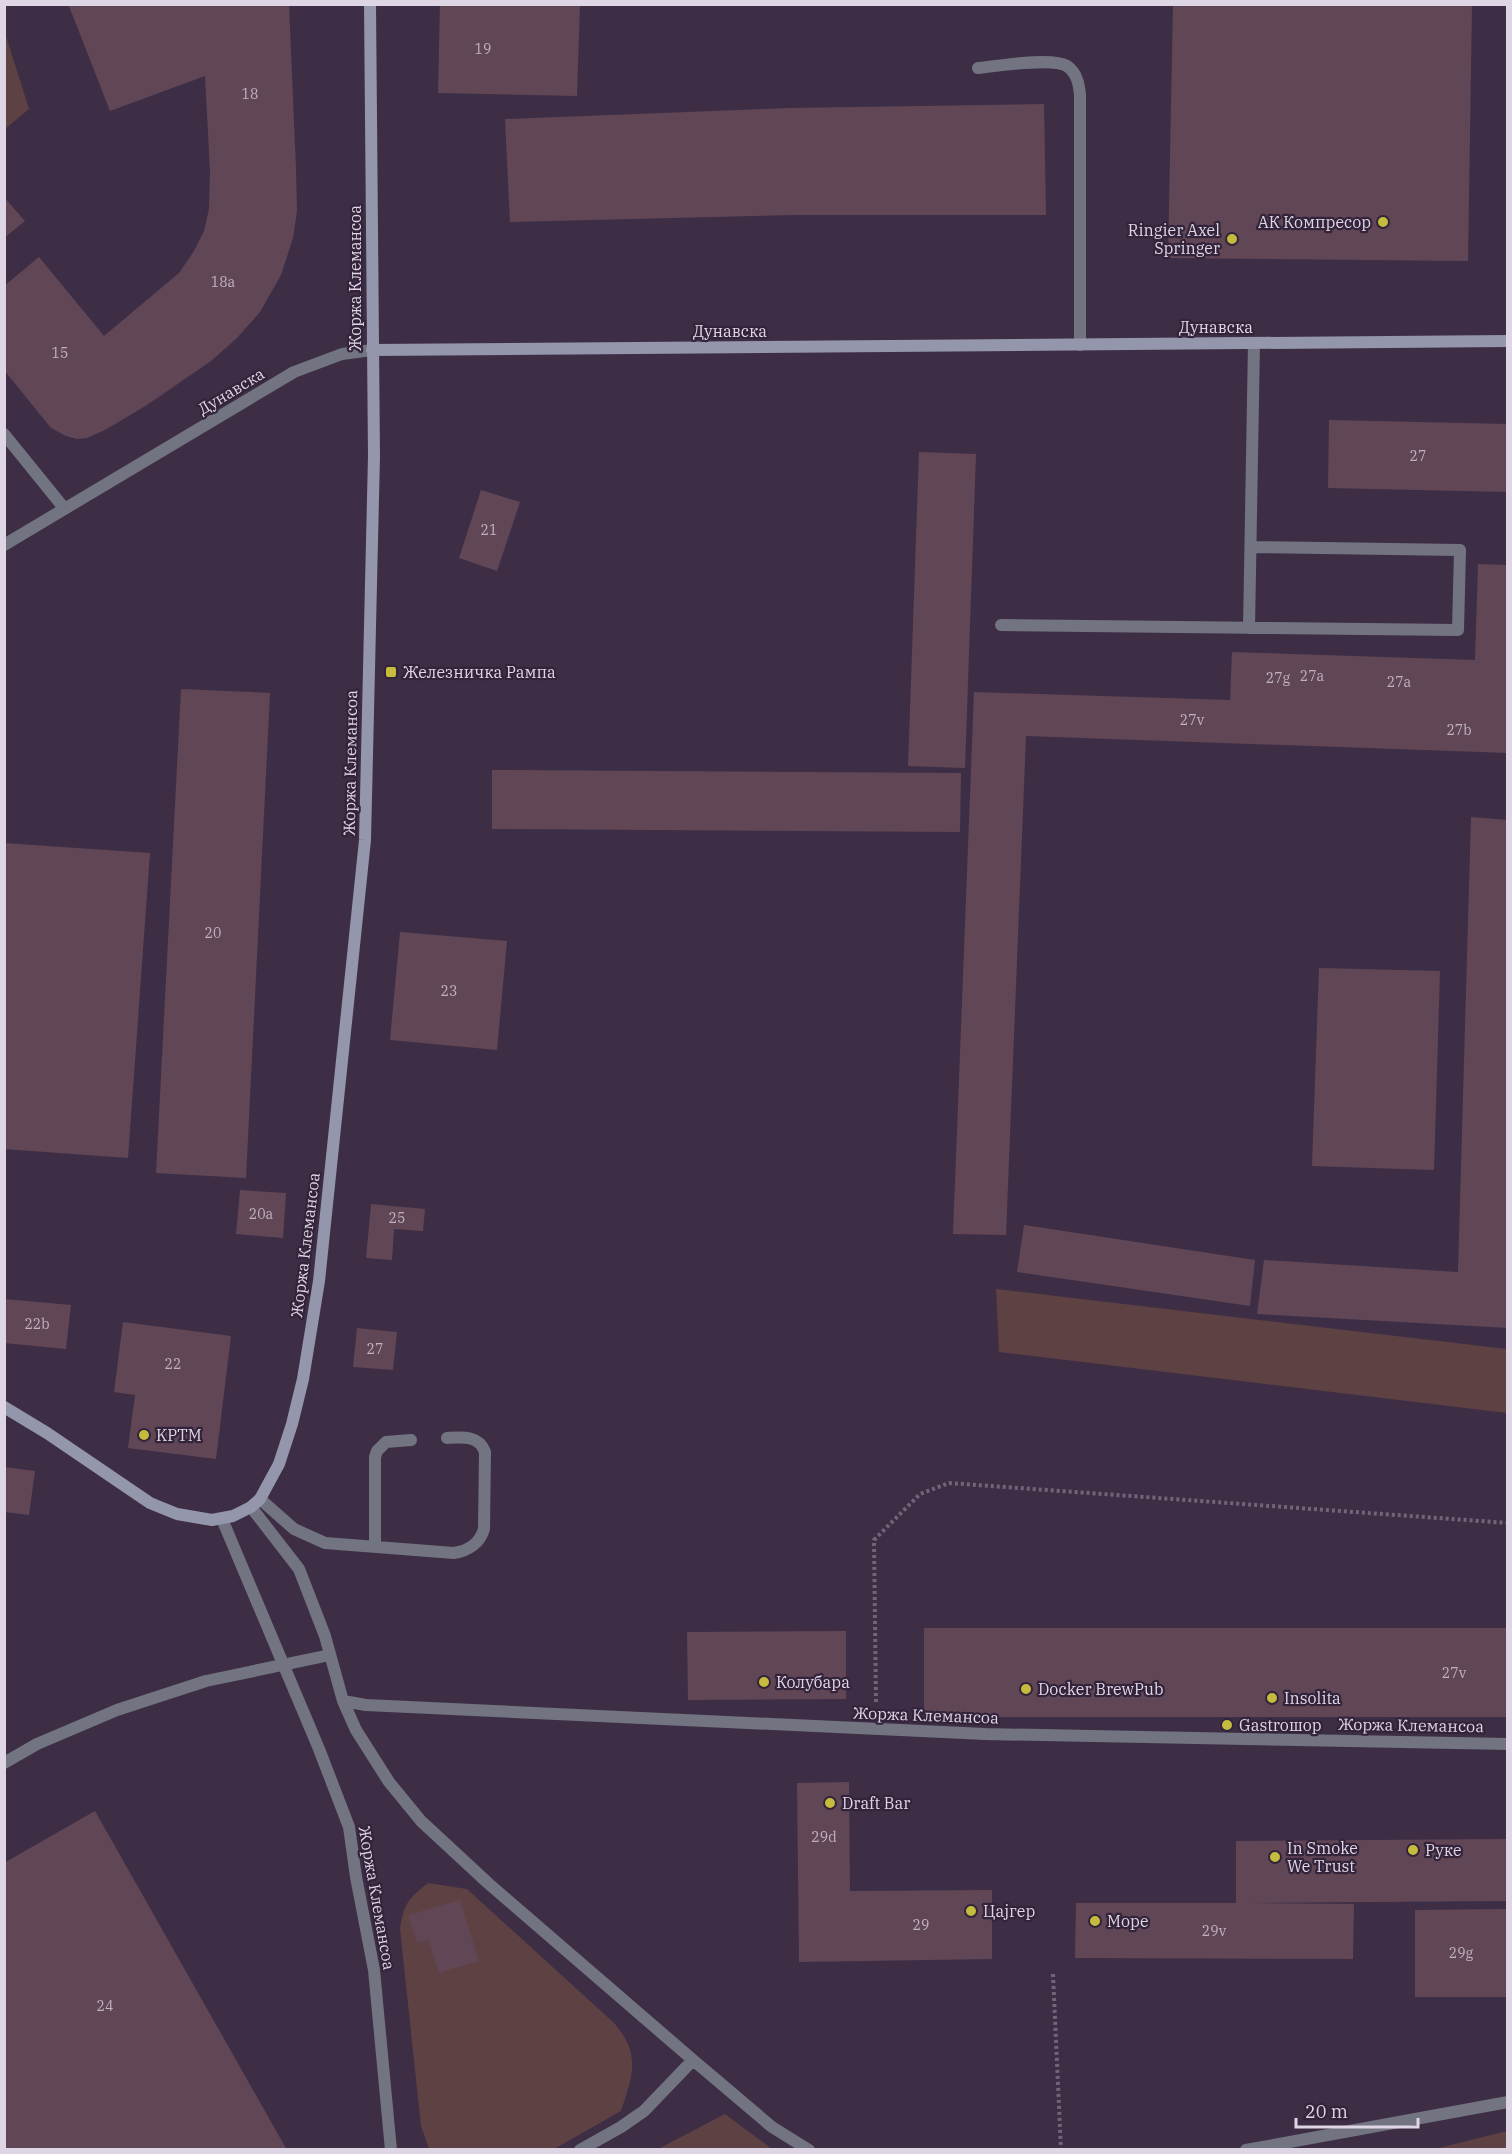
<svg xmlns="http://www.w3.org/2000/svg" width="1512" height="2154" font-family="'IBM Plex Serif',serif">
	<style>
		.green { fill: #5e4143 }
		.building { fill: #614656 }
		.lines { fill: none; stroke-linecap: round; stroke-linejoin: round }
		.path { stroke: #72657a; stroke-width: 4; stroke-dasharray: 3 3; stroke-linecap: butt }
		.lane { stroke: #727481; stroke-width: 12 }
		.street { stroke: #727481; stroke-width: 12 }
		.secondary { stroke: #9496ab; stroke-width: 12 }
		.poi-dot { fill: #c5bc3d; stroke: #33243c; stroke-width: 2 }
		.labels { text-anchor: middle; stroke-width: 4.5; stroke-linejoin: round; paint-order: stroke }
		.number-label { font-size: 14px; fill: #c0b2c1 }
		.poi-label { font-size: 16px; fill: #dfd6e5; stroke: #33243c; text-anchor: start }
		.street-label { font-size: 16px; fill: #dfd6e5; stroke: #33243c }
	</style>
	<rect width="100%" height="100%" fill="#3d2e46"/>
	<path class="green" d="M5 33 29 109 5 129H4Z
		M996 1289 1507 1349V1413L999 1352Z
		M428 1883 467 1889 614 2023C641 2054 633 2075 621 2111L554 2149H429L421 2126 400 1929C404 1903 408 1899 428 1883Z
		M725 2114 772 2149H658Z
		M1507 2131V2149H1435Z"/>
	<path class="building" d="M74 4H289L296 169 297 211 293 238 281 275 260 312 237 338 211 361 147 405 105 430 87 438 77 439 66 436 51 428 4 370V286L39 257 104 336 179 273 194 251 204 231 209 209 210 171 205 76 110 111 69 6Z
		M440 4H580L577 96 438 93Z
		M1173 5H1472L1468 261 1168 258Z
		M1044 104 1046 215H794L510 222 505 119 791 108Z
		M4 197 25 221 4 238Z
		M1329 420 1508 424V492L1328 488Z
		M919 452 976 454 965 768 908 766Z
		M481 490 520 502 497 571 459 558Z
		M1478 564 1508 565V753L1026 736 1006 1235 953 1234 974 692 1230 700 1232 652 1475 660Z
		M181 689 270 693 246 1178 156 1173Z
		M492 770 961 773 960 832 492 829Z
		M1471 817 1508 820V1328L1257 1314 1264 1260 1458 1272Z
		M4 843 150 853 128 1158 4 1149Z
		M400 932 507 941 497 1050 390 1040Z
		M1319 968 1440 971 1434 1170 1312 1166Z
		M240 1190 286 1193 283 1238 236 1234Z
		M371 1204 425 1209 423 1231 394 1229 392 1260 366 1258Z
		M1024 1225 1255 1260 1250 1306 1017 1272Z
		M4 1299 71 1305 66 1349 4 1343Z
		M123 1322 231 1336 216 1459 128 1448 135 1395 114 1392Z
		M357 1328 397 1332 393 1370 353 1367Z
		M4 1467 35 1471 29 1515 4 1512Z
		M924 1628H1508V1717H924Z
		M846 1631V1699L688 1700 687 1632Z
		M849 1782 850 1891 992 1890V1959L799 1962 797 1783Z
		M95 1811 287 2150H4V1863Z
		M1508 1839V1901L1251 1903 1354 1904 1353 1959 1075 1958 1076 1903H1236V1841Z
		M460 1900 479 1961 439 1973 428 1940 417 1943 408 1915Z
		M1508 1909V1997H1415V1910Z"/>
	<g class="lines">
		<path class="path" d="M876 1702 874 1540 920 1494 949 1483 1508 1523
			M1053 1974 1061 2150"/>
		<path class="lane" d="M978 68C997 66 1052 57 1067 66 1077 73 1079 84 1080 95V345
			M1001 625 1458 630 1460 550 1251 547
			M1249 628 1254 343
			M260 1499 294 1529 325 1543 454 1553C468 1551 480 1543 484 1529L485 1452C479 1435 462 1437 447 1438
			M251 1507 299 1569 325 1636 343 1701 356 1730 389 1782 421 1821 489 1884 693 2060 772 2127 809 2150
			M222 1519 319 1749 349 1827 356 1877 374 1970 391 2150
			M375 1546V1457L377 1451 386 1442 411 1440
			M343 1701 366 1705 985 1734 1508 1744
			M4 1763 37 1744 117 1710 206 1681 330 1655
			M580 2150 621 2127 644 2111 693 2060
			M1246 2150 1508 2102"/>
		<path class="street" d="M4 434 64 508
			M4 545 294 372 342 354 372 350"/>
		<path class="secondary" d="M372 350 1508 341
			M4 1407 47 1433 150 1503 177 1514 212 1520 233 1516 251 1507 260 1499 279 1464 292 1424 303 1379 319 1281 365 840 374 456 370 4"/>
	</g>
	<g class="poi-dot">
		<circle cx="1383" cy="222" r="6"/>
		<circle cx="1232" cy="239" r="6"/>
		<rect x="385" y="666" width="12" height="12" rx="3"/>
		<circle cx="144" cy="1435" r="6"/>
		<circle cx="764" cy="1682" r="6"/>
		<circle cx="1026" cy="1689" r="6"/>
		<circle cx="1272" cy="1698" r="6"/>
		<circle cx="1227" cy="1725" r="6"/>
		<circle cx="830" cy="1803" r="6"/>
		<circle cx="1413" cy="1850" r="6"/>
		<circle cx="1275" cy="1857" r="6"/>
		<circle cx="971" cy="1911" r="6"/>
		<circle cx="1095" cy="1921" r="6"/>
	</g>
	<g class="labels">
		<g class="number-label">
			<text x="483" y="54">19</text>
			<text x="250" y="99">18</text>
			<text x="223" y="287">18a</text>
			<text x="60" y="358">15</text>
			<text x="1418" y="461">27</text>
			<text x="489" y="535">21</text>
			<text x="1312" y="681">27a</text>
			<text x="1278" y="683">27g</text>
			<text x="1399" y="687">27a</text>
			<text x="1192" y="725">27v</text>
			<text x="1459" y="735">27b</text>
			<text x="213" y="938">20</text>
			<text x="449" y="996">23</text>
			<text x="261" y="1219">20a</text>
			<text x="397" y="1223">25</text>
			<text x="37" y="1329">22b</text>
			<text x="375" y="1354">27</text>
			<text x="173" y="1369">22</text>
			<text x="1454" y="1678">27v</text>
			<text x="824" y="1842">29d</text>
			<text x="921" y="1930">29</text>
			<text x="1214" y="1936">29v</text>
			<text x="1461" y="1958">29g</text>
			<text x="105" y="2011">24</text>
		</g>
		<g class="poi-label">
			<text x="1371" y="228" text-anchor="end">АК Компресор</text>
			<text x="1220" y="236" text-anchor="end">Ringier Axel<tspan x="1220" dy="18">Springer</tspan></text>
			<text x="403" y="678">Железничка Рампа</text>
			<text x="156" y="1441">KPTM</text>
			<text x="776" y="1688">Колубара</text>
			<text x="1038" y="1695">Docker BrewPub</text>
			<text x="1284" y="1704">Insolita</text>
			<text x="1239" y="1731">Gastroшор</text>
			<text x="842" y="1809">Draft Bar</text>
			<text x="1287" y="1854">In Smoke<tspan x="1287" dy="18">We Trust</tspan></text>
			<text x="1425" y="1856">Руке</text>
			<text x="983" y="1917">Цајгер</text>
			<text x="1107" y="1927">Море</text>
		</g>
		<g class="street-label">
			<text transform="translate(355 278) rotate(-90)" y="6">Жоржа Клемансоа</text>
			<text x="1216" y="333">Дунавска</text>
			<text x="730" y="337">Дунавска</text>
			<text transform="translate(231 391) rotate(-31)" y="6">Дунавска</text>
			<text transform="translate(350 763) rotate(-89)" y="6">Жоржа Клемансоа</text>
			<text transform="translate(305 1245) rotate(-83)" y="6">Жоржа Клемансоа</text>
			<text transform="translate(926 1715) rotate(2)" y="6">Жоржа Клемансоа</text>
			<text transform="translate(1411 1725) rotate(1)" y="6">Жоржа Клемансоа</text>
			<text transform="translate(377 1898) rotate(80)" y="6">Жоржа Клемансоа</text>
		</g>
	</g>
	<rect width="1512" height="2154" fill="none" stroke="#dfd6e5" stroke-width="12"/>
	<path d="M1296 2118v9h122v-9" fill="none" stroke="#dfd6e5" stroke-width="3"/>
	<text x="1305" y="2118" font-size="18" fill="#dfd6e5" stroke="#33243c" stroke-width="4.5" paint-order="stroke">20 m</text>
</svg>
